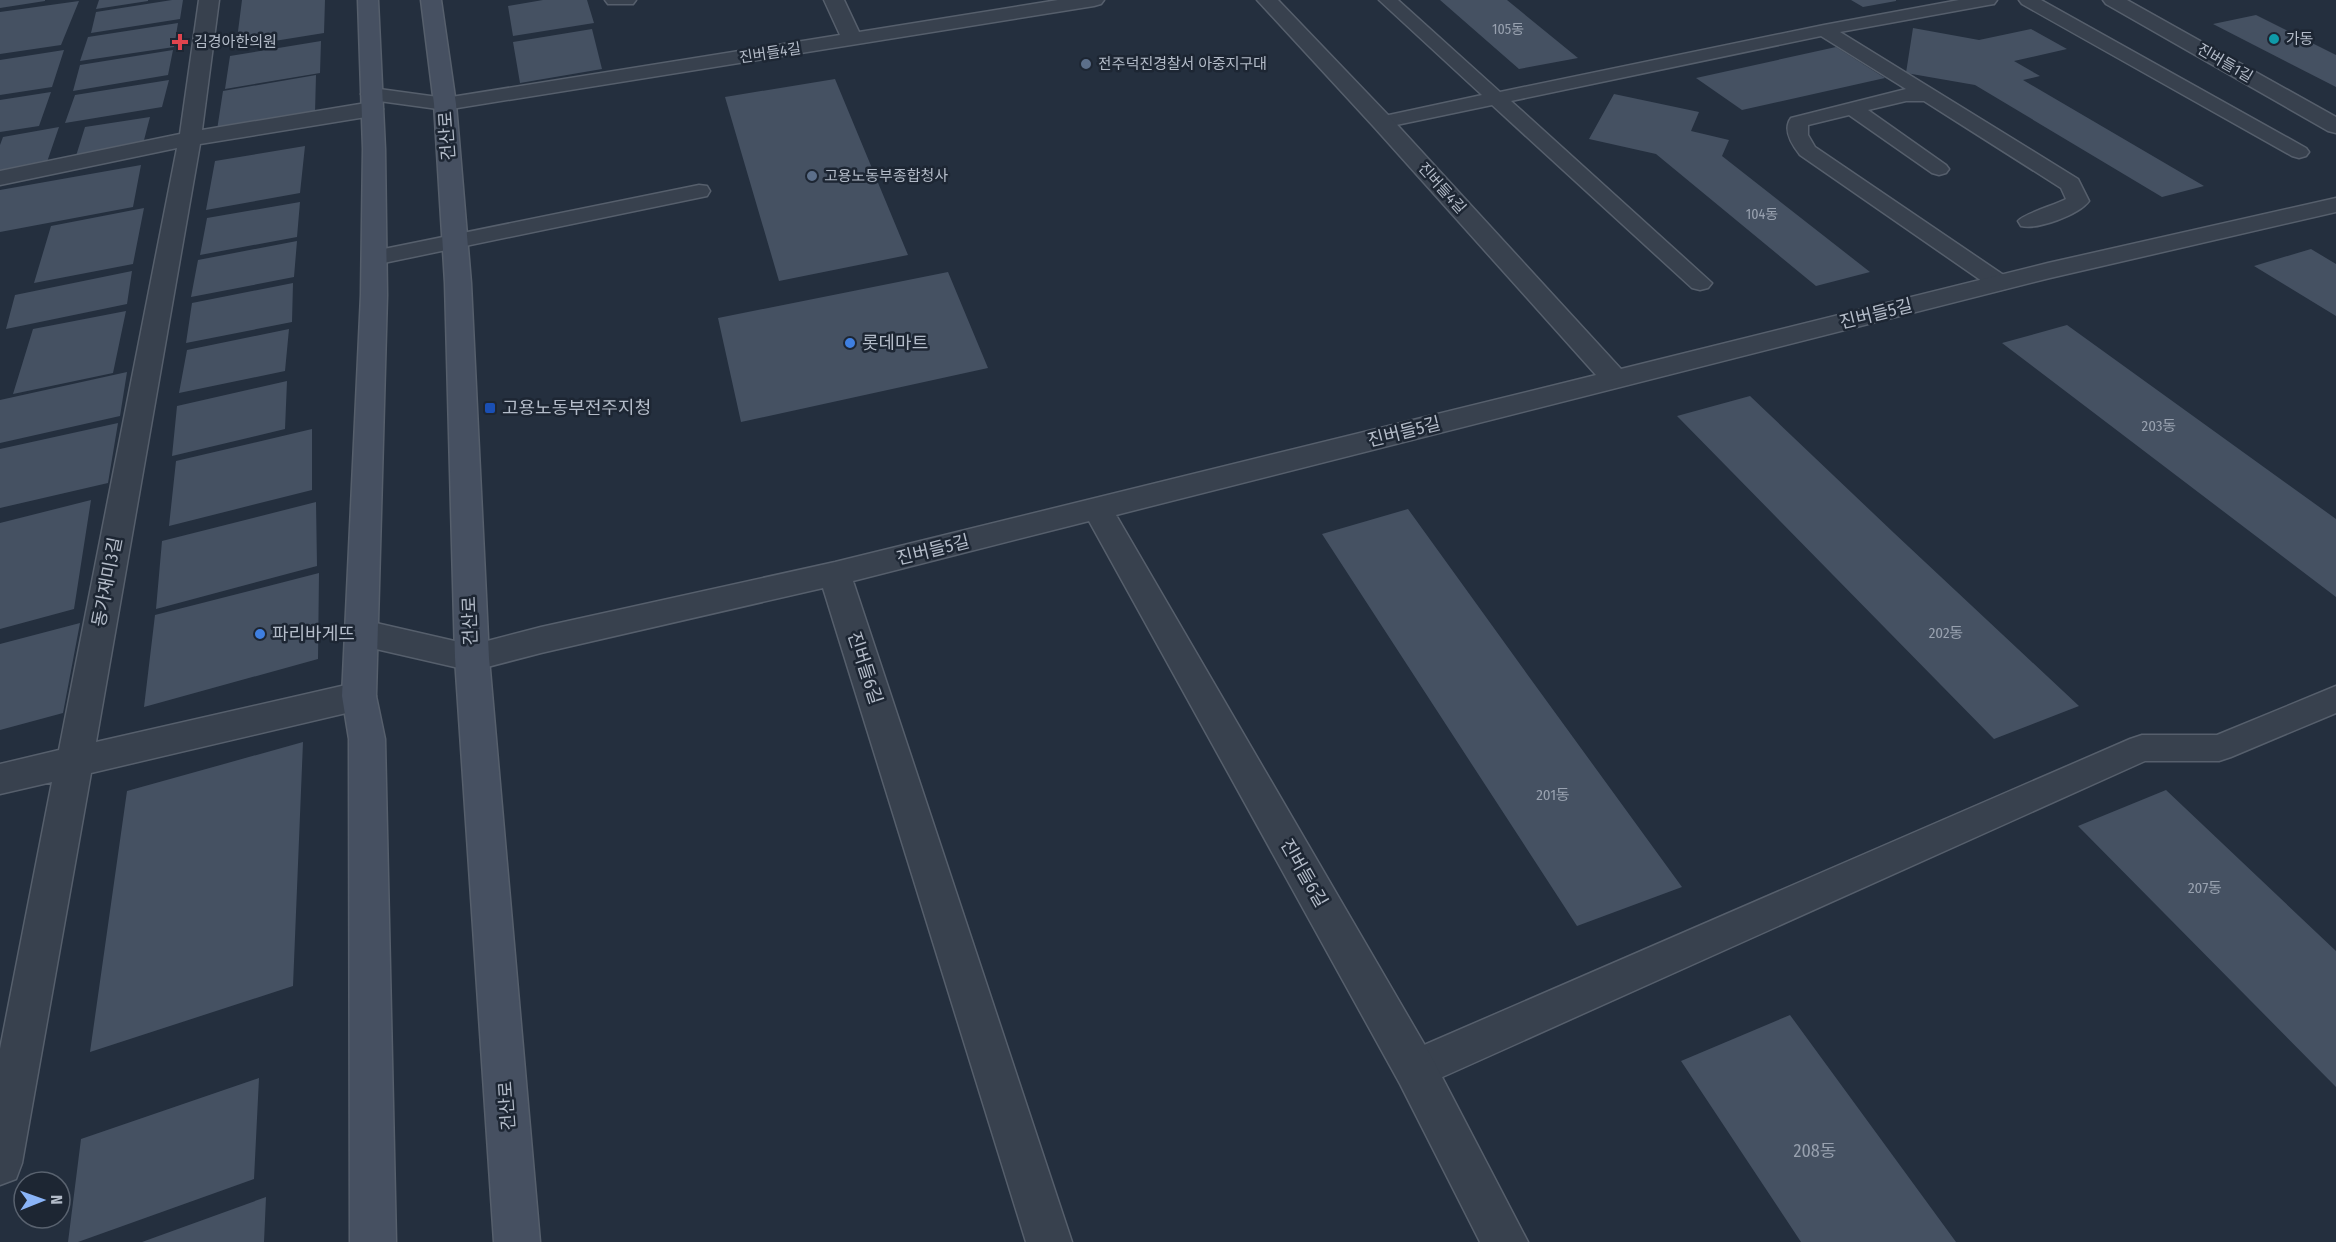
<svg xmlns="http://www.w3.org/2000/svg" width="2336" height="1242" font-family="'Fira Sans Condensed','Noto Sans KR',sans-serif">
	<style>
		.building { fill: #455162 }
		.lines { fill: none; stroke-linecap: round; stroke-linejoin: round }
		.lane-casing { stroke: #565f6c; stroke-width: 3 }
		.street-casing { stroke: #565f6c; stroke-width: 3 }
		.secondary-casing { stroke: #565f6c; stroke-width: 3 }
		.lane { fill: #38414e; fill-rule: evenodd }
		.street { fill: #38414e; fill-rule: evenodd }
		.secondary { fill: #465061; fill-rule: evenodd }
		.culture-dot { fill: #0f9aa8; stroke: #1d2633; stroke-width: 2 }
		.health-dot { fill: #e0444e; stroke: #1d2633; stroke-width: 2 }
		.service-dot { fill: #5c6f8a; stroke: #1d2633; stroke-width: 2 }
		.shop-dot { fill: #3f7fe0; stroke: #1d2633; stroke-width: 2 }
		.transit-dot { fill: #1a4fb4; stroke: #1d2633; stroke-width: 2 }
		.labels { text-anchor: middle; stroke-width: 5; stroke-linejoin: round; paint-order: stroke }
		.far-number-label { font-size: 14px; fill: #98a1af }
		.far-poi-label { font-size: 15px; fill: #b4bcc9; stroke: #1d2633; text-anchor: start }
		.far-street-label { font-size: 15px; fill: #b4bcc9; stroke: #1d2633 }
		.number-label { font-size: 15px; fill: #98a1af }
		.street-label { font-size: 18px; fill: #b4bcc9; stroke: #1d2633 }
		.poi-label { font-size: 18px; fill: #b4bcc9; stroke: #1d2633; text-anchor: start }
		.near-number-label { font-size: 18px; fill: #98a1af }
	</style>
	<rect width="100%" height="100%" fill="#242f3e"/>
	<path class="building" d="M0 0H45V1L0 8Z
		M99 0H148V1L96 9Z
		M172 0H183L180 19 91 33 96 12Z
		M242 0H325L324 33 236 47Z
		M543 0H587L594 23 513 36 508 6Z
		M1440 0H1507L1578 58 1519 69Z
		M1851 0H1896V1L1863 7Z
		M79 1 61 45 0 54V12Z
		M2256 15 2336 55V87L2213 24Z
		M178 23 174 47 80 61 88 37Z
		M1913 28 1979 40 2031 29 2067 49 2014 61 2040 76 2023 80 2204 186 2162 197 1975 85 1906 73Z
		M592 29 602 69 520 83 513 42Z
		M321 41 320 73 225 89 230 56Z
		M1836 47 1885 78 1742 110 1696 78Z
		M64 50 52 87 0 95V60Z
		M173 50 168 75 73 91 80 65Z
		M316 75 315 113 217 130 223 91Z
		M835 79 908 255 779 281 725 97Z
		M169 80 162 107 65 123 75 95Z
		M51 92 39 126 0 132V100Z
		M1614 94 1699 112 1691 131 1729 140 1722 156 1870 272 1816 286 1656 154 1589 139Z
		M150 117 143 144 76 156 85 127Z
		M59 127 47 162 0 170V145L3 137Z
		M305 146 300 193 206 210 215 161Z
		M141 165 133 207 0 232V190Z
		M300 202 297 237 200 255 207 218Z
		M144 208 133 264 34 283 51 226Z
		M297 241 294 277 191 297 198 260Z
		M2311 249 2336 264V316L2254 266Z
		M132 271 127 304 6 329 15 295Z
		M948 272 988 368 741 422 718 318Z
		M293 283 292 322 186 343 192 303Z
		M126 311 113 373 13 394 33 329Z
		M2067 325 2336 519V597L2002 343Z
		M289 329 285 371 179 393 187 350Z
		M127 372 120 416 0 443V400Z
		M287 381 285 429 172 456 177 406Z
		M1750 396 1894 533 2079 706 1994 739 1677 416Z
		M118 423 108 483 0 508V449Z
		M312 429V490L169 526 176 461Z
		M91 500 74 609 0 629V523Z
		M316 502 317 566 156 609 162 541Z
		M1408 509 1527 674 1682 887 1577 926 1322 534Z
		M319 573 318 659 144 707 155 615Z
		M80 623 63 713 0 730V644Z
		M303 742 293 986 90 1052 127 791Z
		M2166 790 2336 951V1087L2078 826Z
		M1790 1015 1956 1242H1801L1681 1061Z
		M259 1078 254 1179 78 1242H68L81 1139Z
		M266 1197 264 1242H142Z"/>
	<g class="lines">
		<defs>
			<path id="lane" d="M1379 0H1398L1500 92 1824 25 1959 0H1997L1994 4 1988 5 1840 32 2078 179 2089 201C2079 215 2037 230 2021 226L2018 221C2023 214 2055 205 2066 199L2061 188 1924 101H1906L1868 110 1946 165 1949 169 1946 173 1939 175 1932 173 1849 115 1808 125V135L1815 147 2008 278 2012 283 2008 288 2000 290 1992 288 1800 155C1792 145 1782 130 1791 118L1906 89 1821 36 1511 101 1712 283 1708 288 1700 290 1692 288 1492 105 1382 128 1375 126 1372 122 1375 118 1482 95Z
				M2019 0H2041L2306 148 2309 152 2306 156 2299 158 2292 156 2022 4Z
				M699 185 707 186 710 191 707 196 374 265 366 263 363 258 366 253 374 251Z
				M2336 686V713L2231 757 2219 761H2145L1429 1083 1415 1088 1401 1083 1395 1069 1401 1055 2130 739 2142 735H2217Z"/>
			<path id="street" d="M199 0H219L202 130 372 102 380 104 383 109 380 114 372 116 200 144 96 742 359 682 371 686 376 696 371 706 359 710 91 773 22 1163 16 1179 0 1185V1049L52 782 0 794V764L59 750 177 148 0 185V171L180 134Z
				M605 0H636L633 4H608Z
				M824 0H844L859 32 1058 0H1104L1101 4 1094 6 445 110 372 100 364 99 361 94 364 89 372 88 445 98 840 35Z
				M1257 0H1278L1390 117 1621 369 2048 263 2336 198V212L2050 278 1116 515 1430 1054 1528 1242H1480L1400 1084 1089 521 853 581 1072 1242H1026L823 588 541 653 472 671 363 646 351 642 346 633 351 624 363 620 472 645 541 627 835 562 1596 375 1374 127Z
				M2103 0H2127L2336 117V133L2328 131 2106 4Z"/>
			<path id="secondary" d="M358 0H378L385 149 387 295 376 696 385 739 396 1242H350L349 739 342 696 361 295 363 149Z
				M421 0H441L456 104 471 283 489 658 540 1242H494L455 658 445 283 434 104Z"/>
		</defs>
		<use href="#lane" class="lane-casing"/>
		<use href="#street" class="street-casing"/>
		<use href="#secondary" class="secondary-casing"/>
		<use href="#lane" class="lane"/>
		<use href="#street" class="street"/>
		<use href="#secondary" class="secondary"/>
	</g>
	<circle class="culture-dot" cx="2274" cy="39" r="6"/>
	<path class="health-dot" d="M177 33h6v6h6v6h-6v6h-6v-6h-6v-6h6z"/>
	<g class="service-dot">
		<circle cx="1086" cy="64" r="6"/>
		<circle cx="812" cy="176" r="6"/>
	</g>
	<g class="shop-dot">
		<circle cx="850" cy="343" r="6"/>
		<circle cx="260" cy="634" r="6"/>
	</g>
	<rect class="transit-dot" x="484" y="402" width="12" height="12" rx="3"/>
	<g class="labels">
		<g class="far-number-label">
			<text x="1508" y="34">105동</text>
			<text x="1762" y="219">104동</text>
		</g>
		<g class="far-poi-label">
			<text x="2286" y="44">가동</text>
			<text x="194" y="47">김경아한의원</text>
			<text x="1098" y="69">전주덕진경찰서 아중지구대</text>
			<text x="824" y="181">고용노동부종합청사</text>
		</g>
		<g class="far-street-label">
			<text transform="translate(770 53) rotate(-9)" y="5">진버들4길</text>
			<text transform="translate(2225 63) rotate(30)" y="5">진버들1길</text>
			<text transform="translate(1442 188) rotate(48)" y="5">진버들4길</text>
		</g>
		<g class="number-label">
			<text x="2159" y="431">203동</text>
			<text x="1946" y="638">202동</text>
			<text x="1553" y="800">201동</text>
			<text x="2205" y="893">207동</text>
		</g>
		<g class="street-label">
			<text transform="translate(447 136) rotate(-94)" y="6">건산로</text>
			<text transform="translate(1876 314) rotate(-14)" y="6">진버들5길</text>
			<text transform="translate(1404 432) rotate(-14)" y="6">진버들5길</text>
			<text transform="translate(933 550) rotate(-14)" y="6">진버들5길</text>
			<text transform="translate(107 582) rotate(-79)" y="6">동가재미3길</text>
			<text transform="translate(470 621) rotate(-92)" y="6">건산로</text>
			<text transform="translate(865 668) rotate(72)" y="6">진버들6길</text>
			<text transform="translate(1304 873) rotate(60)" y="6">진버들6길</text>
			<text transform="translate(507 1106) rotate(-94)" y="6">건산로</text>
		</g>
		<g class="poi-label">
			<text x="862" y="349">롯데마트</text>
			<text x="502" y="414">고용노동부전주지청</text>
			<text x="272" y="640">파리바게뜨</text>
		</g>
		<g class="near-number-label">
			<text x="1815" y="1157">208동</text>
		</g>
	</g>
	<g transform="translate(42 1200) rotate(89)"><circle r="28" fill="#1d2633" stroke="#59626f" stroke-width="1.5"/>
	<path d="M0-4.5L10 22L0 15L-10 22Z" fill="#8ab4f8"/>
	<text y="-9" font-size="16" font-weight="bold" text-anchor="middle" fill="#b4bcc9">N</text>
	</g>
</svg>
